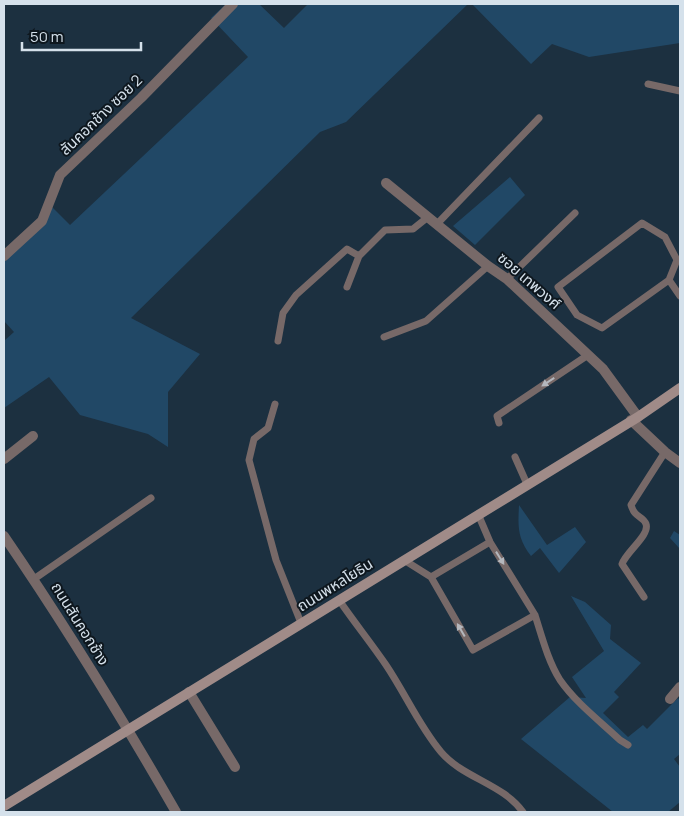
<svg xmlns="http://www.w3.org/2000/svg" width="684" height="816" font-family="Manrope,'Noto Sans Thai',sans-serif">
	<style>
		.green { fill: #214866 }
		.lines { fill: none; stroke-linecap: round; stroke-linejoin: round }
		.service { stroke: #776968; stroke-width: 7 }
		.minor { stroke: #776968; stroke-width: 10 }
		.tertiary { stroke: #776968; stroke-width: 10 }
		.secondary { stroke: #a08b88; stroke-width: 10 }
		.oneway { fill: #b4b7bd }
		.labels { text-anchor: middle; stroke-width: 4; stroke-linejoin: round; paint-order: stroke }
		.street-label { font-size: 15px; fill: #d5e1eb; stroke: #0e171e }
	</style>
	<rect width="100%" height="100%" fill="#1c3040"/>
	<path class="green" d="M226 4H259L284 28 308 4H468L346 122 320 132 131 318 200 354 168 392V447L148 434 80 415 49 377 4 408V341L14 332 4 321V255L51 206 70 225 248 57 211 18Z
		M472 4H680V43L589 57 552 44 531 64Z
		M510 177 525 195 475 245 453 226Z
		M519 505 547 545 575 527 586 542 559 573 540 548 531 556C517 538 518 526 519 505Z
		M674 531 680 535V549L670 538Z
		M571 596 585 602 611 625 610 639 641 663 614 692 619 697 603 713 628 737 643 725 647 729 678 698 680 701V754L674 759 680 767V802L668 812H613L521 739 570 697 586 698 572 677 604 651Z"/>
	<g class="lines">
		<path class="service" d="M648 84 680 91
			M642 223 665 237 677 260 669 280 602 328 577 315 558 287Z
			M437 224 539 118
			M507 279 575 213
			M669 280 680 296
			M347 287 359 256 385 230 413 229 428 217
			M384 337 426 321 488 266
			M278 341 283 313 296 295 347 249 359 256
			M275 404 268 428 254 439 249 460 276 560 301 623
			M499 423 497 416 588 355
			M515 457 527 484
			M404 560 431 577 473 650 535 615 490 542 478 514
			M431 577 490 542
			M34 579 151 498
			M644 597 622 564C626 552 650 535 646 524 644 518 638 517 635 513 633 511 632 508 631 505L665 452
			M339 600C354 622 371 643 386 665 405 693 419 726 441 752 463 778 503 784 523 812
			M535 615C542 637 548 661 560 680 576 703 600 721 620 740L628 745"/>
		<path class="minor" d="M386 183 488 266 507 279 603 369 638 417
			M4 256 42 221 60 175 141 98 233 4
			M631 420 665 452 680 463
			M4 459 33 436
			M189 692 235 767
			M670 699 680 687"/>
		<path class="tertiary" d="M4 536C65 625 122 718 176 812"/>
		<path class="secondary" d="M4 806 638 417 680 388"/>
	</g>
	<defs><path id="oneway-solid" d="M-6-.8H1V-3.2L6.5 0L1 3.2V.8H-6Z" transform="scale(1.25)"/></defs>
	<g class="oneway">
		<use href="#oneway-solid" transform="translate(548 382) rotate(147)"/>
		<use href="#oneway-solid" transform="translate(500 558) rotate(58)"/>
		<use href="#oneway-solid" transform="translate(461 630) rotate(-120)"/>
	</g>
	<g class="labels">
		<g class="street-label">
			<text transform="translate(101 115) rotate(-44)" y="5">สันคอกช้าง ซอย 2</text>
			<text transform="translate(529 281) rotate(41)" y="5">ซอย เทพวงศ์</text>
			<text transform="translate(335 585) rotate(-32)" y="5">ถนนพหลโยธิน</text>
			<text transform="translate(80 624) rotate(58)" y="5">ถนนสันคอกช้าง</text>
		</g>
	</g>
	<rect width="684" height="816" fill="none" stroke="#d5e1eb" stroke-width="10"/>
	<path d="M22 42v8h119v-8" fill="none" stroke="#d5e1eb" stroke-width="2.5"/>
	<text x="30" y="42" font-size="15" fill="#d5e1eb" stroke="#0e171e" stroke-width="4" paint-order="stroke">50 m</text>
</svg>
